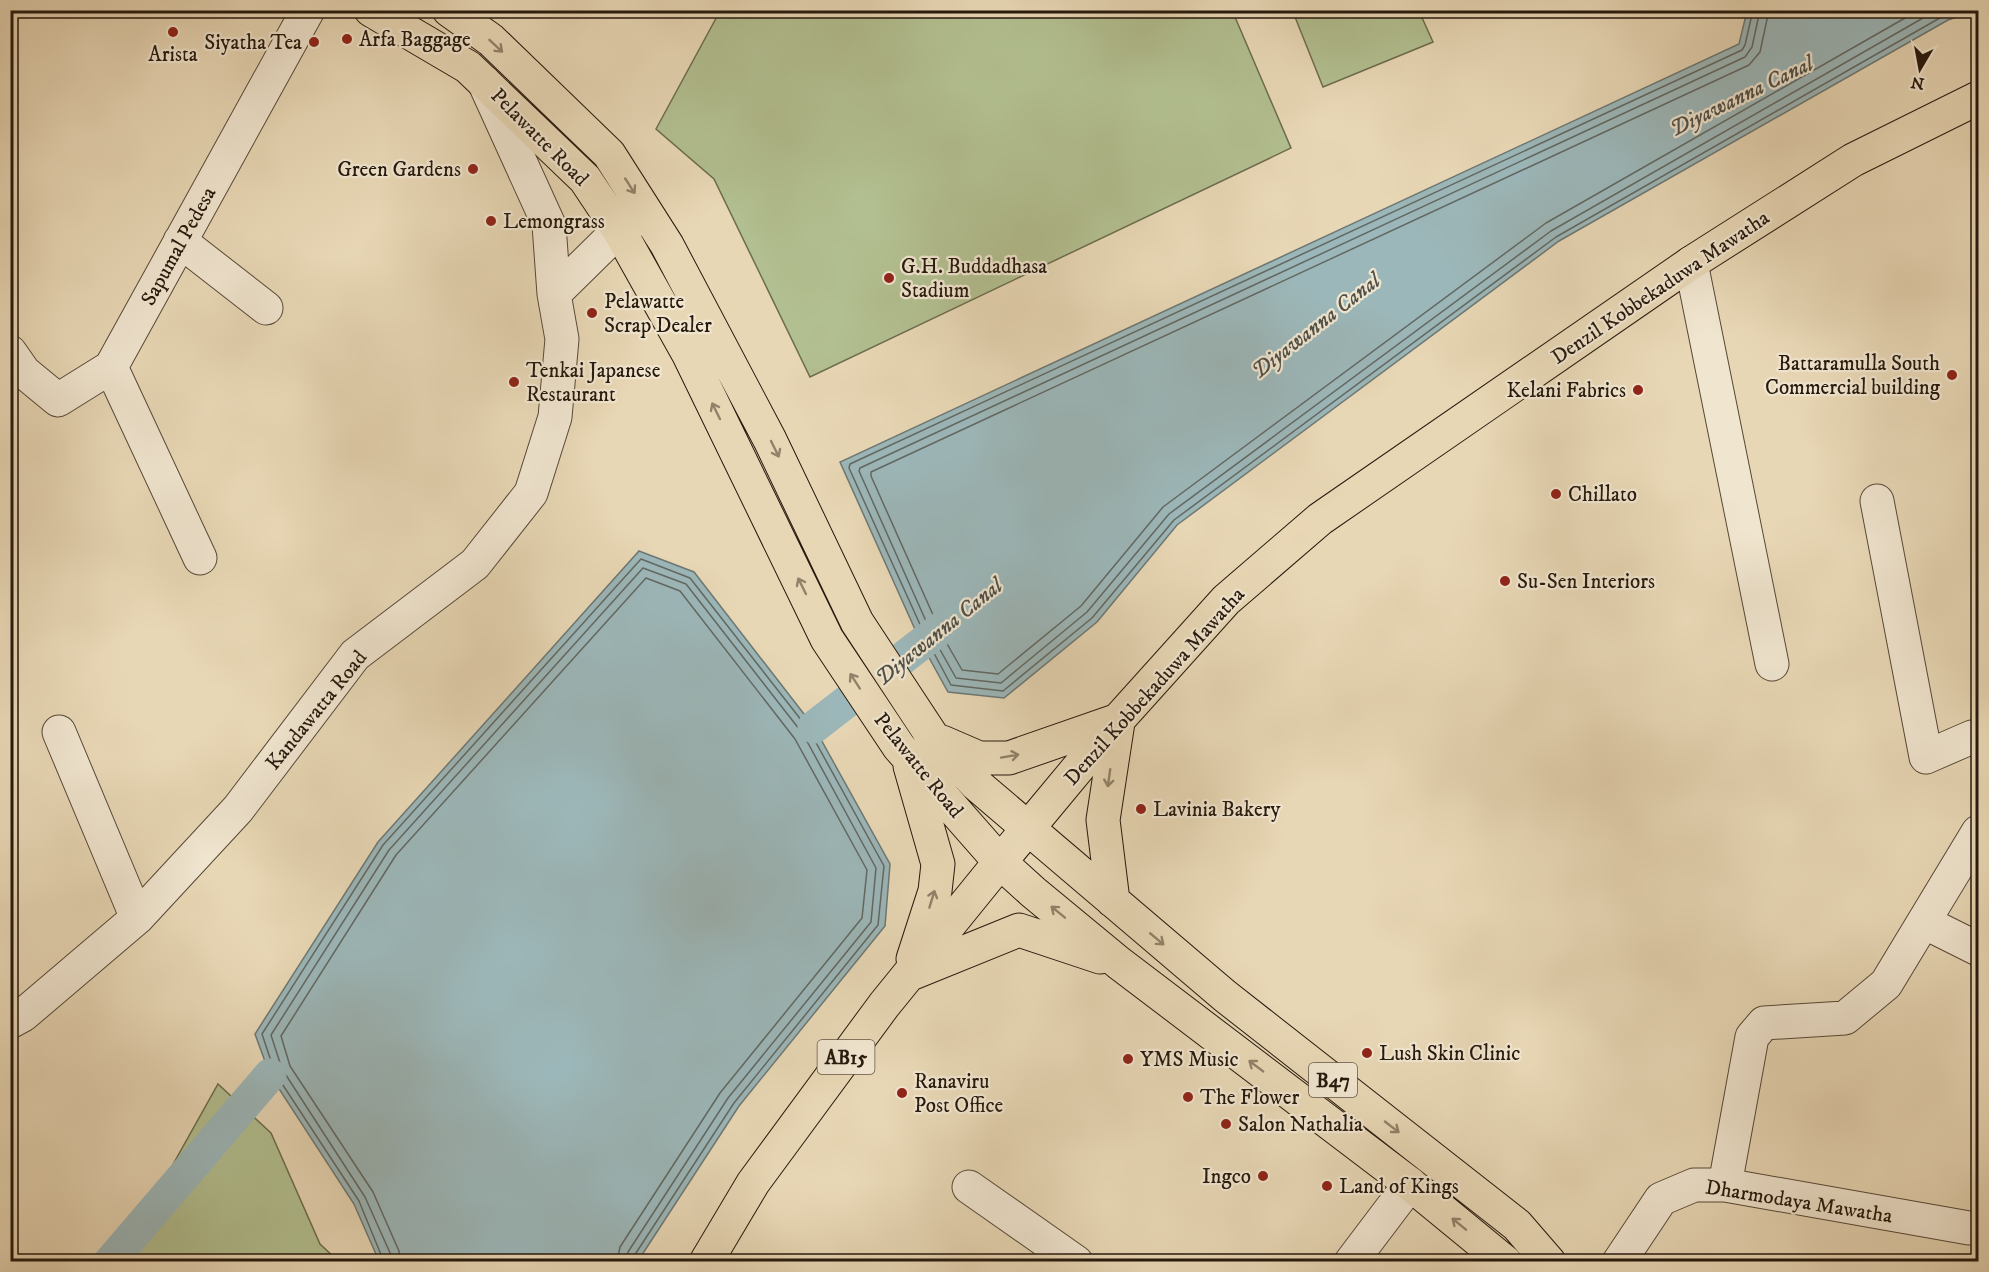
<svg xmlns="http://www.w3.org/2000/svg" width="1989" height="1272" font-family="'IM FELL DW Pica',serif">
	<style>
		.green { fill: #b2bf90; stroke: #6c6c4e; stroke-width: 1.5 }
		.water { fill: #9cb7b9; stroke: #6d7874; stroke-width: 1.5 }
		.lines { fill: none; stroke-linecap: round; stroke-linejoin: round }
		.shore { stroke: #616863; stroke-width: 1.5 }
		.canal { stroke: #9cb7b9; stroke-width: 33 }
		.minor-casing { stroke: #564837; stroke-width: 35 }
		.major-casing { stroke: #26190d; stroke-width: 35 }
		.minor { stroke: #f0e5cf; stroke-width: 33 }
		.major { stroke: #e8d7b5; stroke-width: 33 }
		.oneway { stroke: #918269 }
		.poi-dot { fill: #8f2418; stroke: #f0e5cf; stroke-width: 2 }
		.labels { text-anchor: middle; stroke-width: 4.5; stroke-linejoin: round; paint-order: stroke }
		.shield { fill: #f0e5cf; stroke: #635647; stroke-width: 1.5 }
		.shield-label { font-size: 20px; font-weight: bold; fill: #26190d }
		.poi-label { font-size: 21px; fill: #26190d; stroke: #f0e5cf; text-anchor: start }
		.street-label { font-size: 21px; fill: #26190d; stroke: #f0e5cf }
		.water-label { font-size: 22px; font-style: italic; fill: #4f5049; stroke: #f0e5cf }
	</style>
	<rect width="100%" height="100%" fill="#e8d7b5"/>
	<filter id="stains"><feTurbulence type="fractalNoise" baseFrequency=".00333" numOctaves="4"/><feColorMatrix values="0 0 0 0 .2 0 0 0 0 .09 0 0 0 0 .02 0 0 0 .5 -.17"/></filter>
	<radialGradient id="worn" r=".72"><stop offset=".6" stop-color="#630" stop-opacity="0"/><stop offset="1" stop-color="#630" stop-opacity=".3"/></radialGradient>
	<path class="green" d="M1232 10 1291 148 810 377 714 179 656 129 720 11Z
		M1311 11H1419L1433 42 1323 87 1295 17Z
		M218 1084 271 1133 320 1244 338 1261H119Z"/>
	<path class="water" d="M1747 11H1974L1948 20 1559 241 1177 525 1097 622 1004 698 948 692 922 645 840 462 1739 44Z
		M639 551 694 572 814 727 890 864 885 926 739 1106 638 1261H379L354 1204 270 1075 255 1034 378 842Z"/>
	<g class="lines">
		<path class="shore" d="M1753 10 1745 45 1742 50 850 464 849 468 928 642 951 685 1003 691 1092 618 1174 520 1556 237 1945 15 1956 10
			M1760 10 1752 47 1745 57 860 468 859 471 934 639 956 678 1001 683 1087 612 1169 514 1551 231 1937 10
			M1769 10 1760 52 1749 65 871 472V476L942 635 962 670 998 674 1081 606 1163 507 1546 223 1919 10
			M384 1262 359 1201 275 1073 262 1034 383 845 641 559 690 578 809 730 884 866 878 925 734 1103 634 1256 633 1262
			M391 1262V1255L365 1197 282 1069 271 1035 389 850 643 568 686 584 803 734 876 868 871 922 728 1098 628 1252 626 1262
			M400 1262 399 1251 373 1192 290 1066 281 1036 396 855 646 578 680 591 795 739 867 870 862 918 720 1093 620 1247 617 1262"/>
		<path class="canal" d="M814 727 957 616
			M110 1262 270 1075"/>
		<defs>
			<path id="minor" d="M484 82 549 225 554 294
				M180 241 266 308
				M1691 263 1772 664
				M10 352 24 372 58 400 111 367 308 10
				M111 367 200 558
				M1877 501 1926 757 1972 737 1978 741
				M59 732 137 918
				M1924 922 1978 949
				M10 1022 23 1015 137 918 238 809 355 655 475 564 531 493 555 417 562 339 554 294 619 230 643 215
				M1725 1185 1752 1037 1764 1023 1845 1018 1886 984 1978 832
				M969 1187 1076 1262
				M1351 1262 1410 1184
				M1619 1262 1661 1199 1694 1185H1725L1969 1228H1978"/>
			<path id="major" d="M371 10 468 67 585 179 619 230 689 355 827 639 899 747 1000 862 1033 892 1119 963 1410 1184 1505 1262
				M449 10 491 40 609 154 667 245 770 440 857 622 934 739 976 784 1225 996 1517 1225 1549 1262
				M942 742 979 758H1009L1118 720
				M910 766 938 864 935 891 913 959
				M1113 901 1103 820 1118 722
				M913 973 1019 930 1100 957
				M706 1262 753 1183 884 1005 1000 862 1118 720 1226 600 1320 519 1691 263 1853 160 1978 98"/>
		</defs>
		<use href="#minor" class="minor-casing"/>
		<use href="#major" class="major-casing"/>
		<use href="#minor" class="minor"/>
		<use href="#major" class="major"/>
	</g>
	<defs><path id="oneway-shaft" d="M-6 0H5M1.5-3L5.5 0L1.5 3" fill="none" stroke-width="1.6" stroke-linecap="round" stroke-linejoin="round" transform="scale(1.5)"/></defs>
	<g class="oneway">
		<use href="#oneway-shaft" transform="translate(496 46) rotate(43)"/>
		<use href="#oneway-shaft" transform="translate(630 186) rotate(57)"/>
		<use href="#oneway-shaft" transform="translate(716 411) rotate(-116)"/>
		<use href="#oneway-shaft" transform="translate(775 449) rotate(64)"/>
		<use href="#oneway-shaft" transform="translate(802 586) rotate(-116)"/>
		<use href="#oneway-shaft" transform="translate(855 681) rotate(-123)"/>
		<use href="#oneway-shaft" transform="translate(1010 756) rotate(-10)"/>
		<use href="#oneway-shaft" transform="translate(1109 778) rotate(98)"/>
		<use href="#oneway-shaft" transform="translate(932 899) rotate(-73)"/>
		<use href="#oneway-shaft" transform="translate(1058 912) rotate(-141)"/>
		<use href="#oneway-shaft" transform="translate(1157 939) rotate(40)"/>
		<use href="#oneway-shaft" transform="translate(1256 1066) rotate(-143)"/>
		<use href="#oneway-shaft" transform="translate(1392 1127) rotate(38)"/>
		<use href="#oneway-shaft" transform="translate(1459 1224) rotate(-141)"/>
	</g>
	<g class="poi-dot">
		<circle cx="173" cy="32" r="6"/>
		<circle cx="347" cy="39" r="6"/>
		<circle cx="314" cy="42" r="6"/>
		<circle cx="473" cy="169" r="6"/>
		<circle cx="491" cy="221" r="6"/>
		<circle cx="889" cy="278" r="6"/>
		<circle cx="592" cy="313" r="6"/>
		<circle cx="1952" cy="375" r="6"/>
		<circle cx="514" cy="382" r="6"/>
		<circle cx="1638" cy="390" r="6"/>
		<circle cx="1556" cy="494" r="6"/>
		<circle cx="1505" cy="581" r="6"/>
		<circle cx="1141" cy="809" r="6"/>
		<circle cx="1367" cy="1053" r="6"/>
		<circle cx="1128" cy="1059" r="6"/>
		<circle cx="902" cy="1093" r="6"/>
		<circle cx="1188" cy="1097" r="6"/>
		<circle cx="1226" cy="1124" r="6"/>
		<circle cx="1263" cy="1176" r="6"/>
		<circle cx="1327" cy="1186" r="6"/>
	</g>
	<g class="labels">
		<g class="shield">
			<rect x="817.5" y="1040" width="57" height="34" rx="4.5"/>
			<rect x="1309" y="1063" width="48" height="34" rx="4.5"/>
		</g>
		<g class="shield-label">
			<text x="846" y="1064">AB15</text>
			<text x="1333" y="1087">B47</text>
		</g>
		<g class="poi-label">
			<text x="359" y="46">Arfa Baggage</text>
			<text x="302" y="49" text-anchor="end">Siyatha Tea</text>
			<text x="173" y="61" text-anchor="middle">Arista</text>
			<text x="461" y="176" text-anchor="end">Green Gardens</text>
			<text x="503" y="228">Lemongrass</text>
			<text x="901" y="273">G.H. Buddadhasa<tspan x="901" dy="24">Stadium</tspan></text>
			<text x="604" y="308">Pelawatte<tspan x="604" dy="24">Scrap Dealer</tspan></text>
			<text x="1940" y="370" text-anchor="end">Battaramulla South<tspan x="1940" dy="24">Commercial building</tspan></text>
			<text x="526" y="377">Tenkai Japanese<tspan x="526" dy="24">Restaurant</tspan></text>
			<text x="1626" y="397" text-anchor="end">Kelani Fabrics</text>
			<text x="1568" y="501">Chillato</text>
			<text x="1517" y="588">Su-Sen Interiors</text>
			<text x="1153" y="816">Lavinia Bakery</text>
			<text x="1379" y="1060">Lush Skin Clinic</text>
			<text x="1140" y="1066">YMS Music</text>
			<text x="914" y="1088">Ranaviru<tspan x="914" dy="24">Post Office</tspan></text>
			<text x="1200" y="1104">The Flower</text>
			<text x="1238" y="1131">Salon Nathalia</text>
			<text x="1251" y="1183" text-anchor="end">Ingco</text>
			<text x="1339" y="1193">Land of Kings</text>
		</g>
		<g class="street-label">
			<text transform="translate(540 137) rotate(45)" y="7">Pelawatte Road</text>
			<text transform="translate(178 246) rotate(-61)" y="7">Sapumal Pedesa</text>
			<text transform="translate(1660 287) rotate(-34)" y="7">Denzil Kobbekaduwa Mawatha</text>
			<text transform="translate(1154 686) rotate(-48)" y="7">Denzil Kobbekaduwa Mawatha</text>
			<text transform="translate(316 710) rotate(-51)" y="7">Kandawatta Road</text>
			<text transform="translate(919 765) rotate(51)" y="7">Pelawatte Road</text>
			<text transform="translate(1799 1201) rotate(9)" y="7">Dharmodaya Mawatha</text>
		</g>
		<g class="water-label">
			<text transform="translate(1741 95) rotate(-26)" y="8">Diyawanna Canal</text>
			<text transform="translate(1315 325) rotate(-38)" y="8">Diyawanna Canal</text>
			<text transform="translate(938 631) rotate(-39)" y="8">Diyawanna Canal</text>
		</g>
	</g>
	<rect width="1989" height="1272" fill="none" stroke="#e8d7b5" stroke-width="36"/>
	<rect x="12" y="12" width="1965" height="1248" fill="none" stroke="#26190d" stroke-width="3"/>
	<rect x="18" y="18" width="1953" height="1236" fill="none" stroke="#26190d" stroke-width="1.5"/>
	<g transform="translate(1920 69) rotate(190)" stroke="#f0e5cf" stroke-width="4.5" paint-order="stroke">
	<path d="M0-4.5L10 22L0 15L-10 22Z" fill="#26190d"/>
	<text y="-9" font-size="16" font-weight="bold" text-anchor="middle" fill="#26190d">N</text>
	</g>
	<rect width="100%" height="100%" filter="url(#stains)"/>
	<rect width="100%" height="100%" fill="url(#worn)"/>
</svg>
